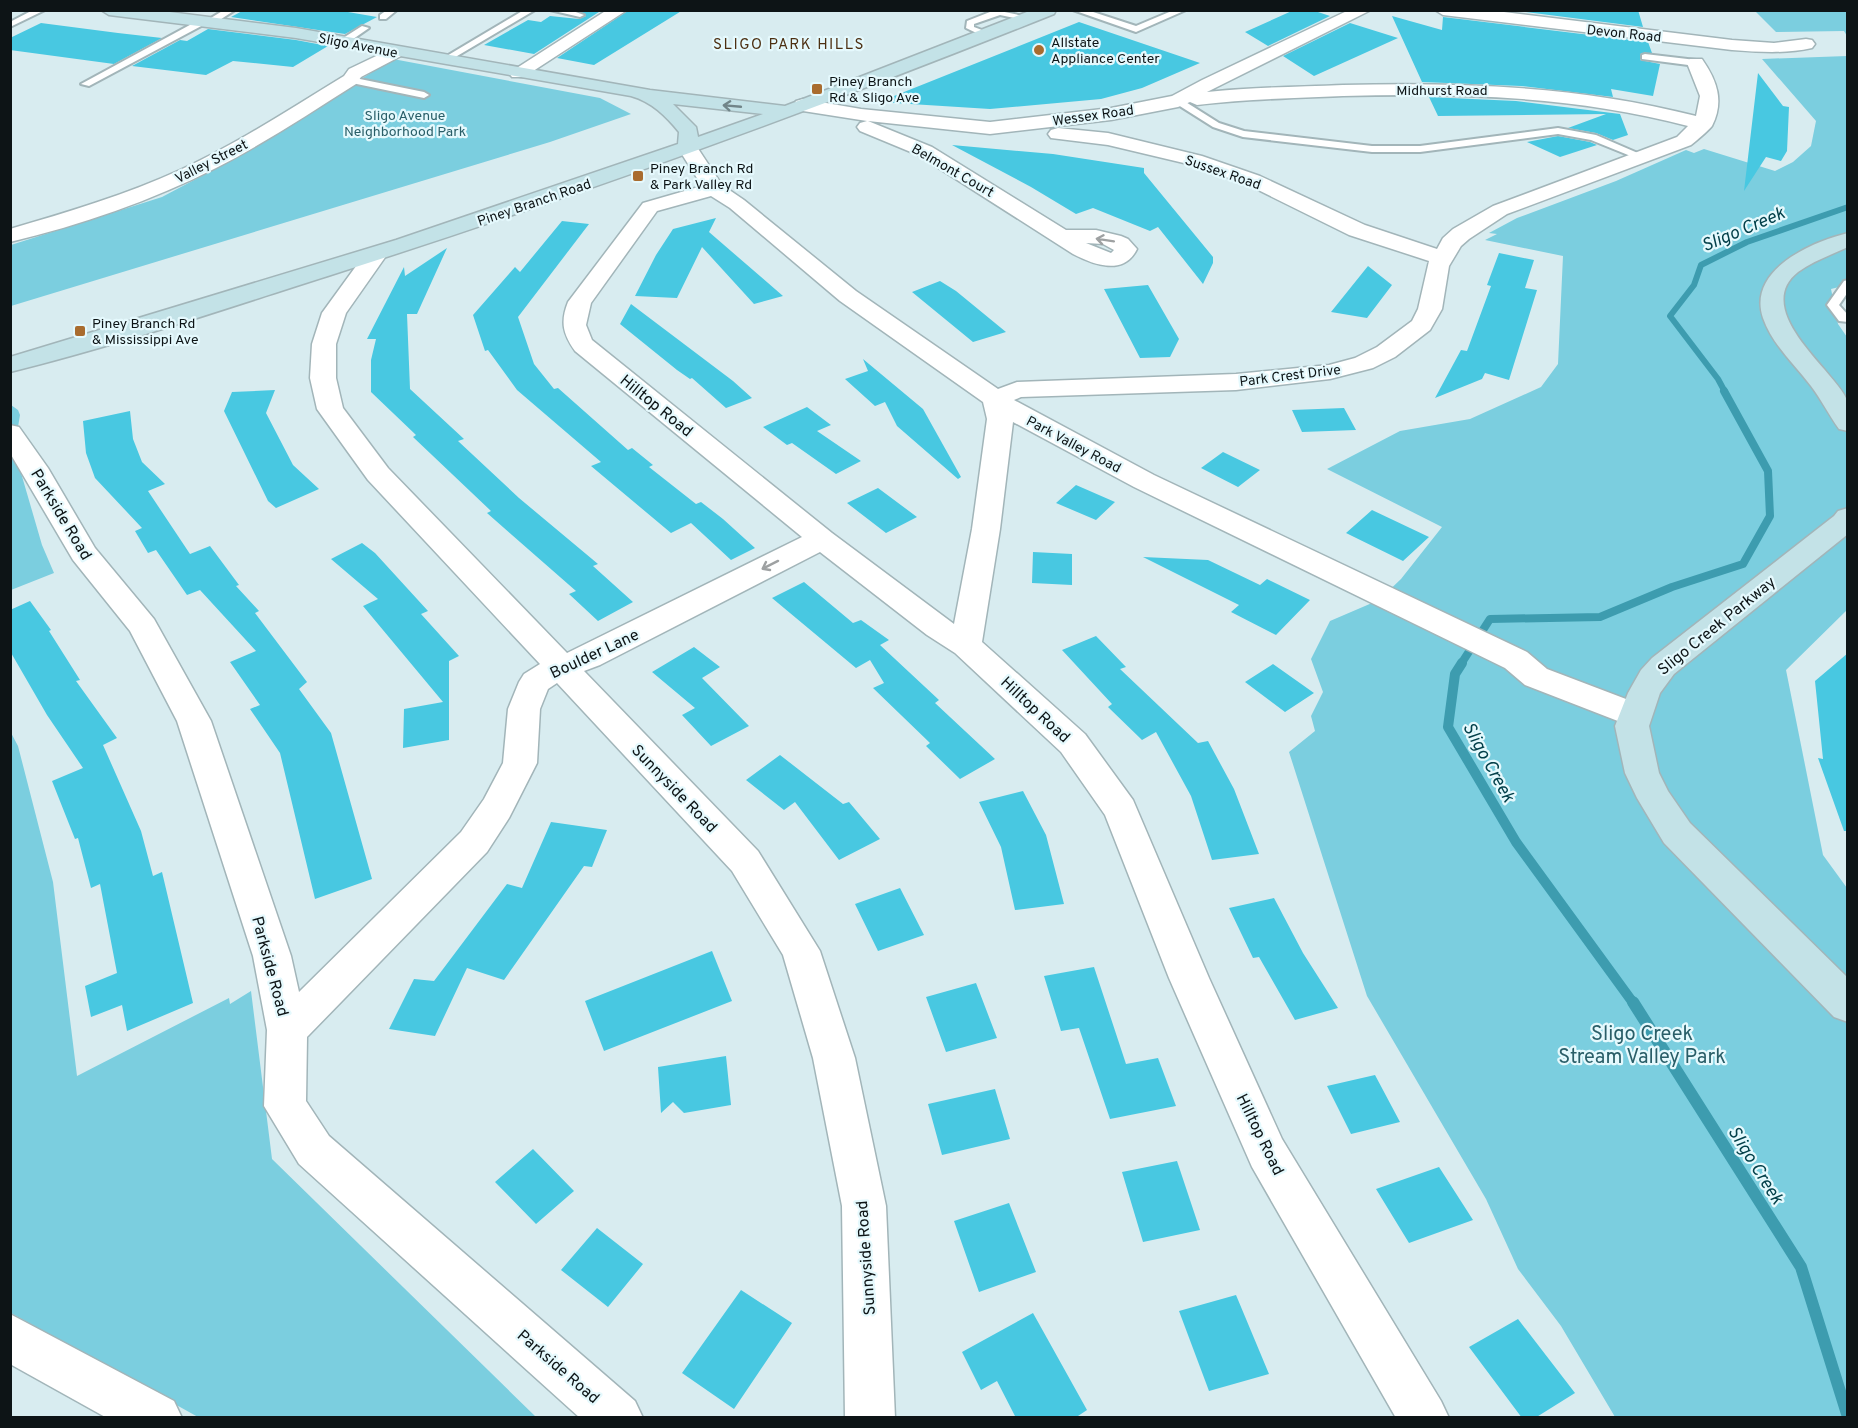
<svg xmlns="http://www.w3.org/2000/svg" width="1858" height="1428" font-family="Overpass,sans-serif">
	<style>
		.green { fill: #7bcedf }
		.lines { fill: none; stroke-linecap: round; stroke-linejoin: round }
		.stream-far3 { stroke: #3d9caf; stroke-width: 6 }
		.stream-far2 { stroke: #3d9caf; stroke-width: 8 }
		.stream-far1 { stroke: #3d9caf; stroke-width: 10 }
		.stream { stroke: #3d9caf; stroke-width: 12 }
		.building { fill: #48c8e1 }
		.lane-casing { stroke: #a2b5b9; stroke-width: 4 }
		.street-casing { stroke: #a2b5b9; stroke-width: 3 }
		.secondary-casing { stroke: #a2b5b9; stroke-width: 3 }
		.lane { fill: #fff; fill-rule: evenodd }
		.street { fill: #fff; fill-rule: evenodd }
		.secondary { fill: #c3e2e7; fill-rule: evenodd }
		.oneway { stroke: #718589 }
		.oneway2 { stroke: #9ea1a2 }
		.poi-dot { fill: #a96c2f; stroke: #e5f9fd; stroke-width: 2 }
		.labels { text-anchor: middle; stroke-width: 4.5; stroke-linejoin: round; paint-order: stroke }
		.far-street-label { font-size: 14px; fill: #0d1416; stroke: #e5f9fd }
		.far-poi-label { font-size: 14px; fill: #0d1416; stroke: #e5f9fd; text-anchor: start }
		.far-park-label { font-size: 14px; fill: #295e68; stroke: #e5f9fd }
		.far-neighbourhood-label { font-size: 15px; letter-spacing: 1.5px; fill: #4d3013; stroke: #e5f9fd }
		.street-label { font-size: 16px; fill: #0d1416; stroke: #e5f9fd }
		.water-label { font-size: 18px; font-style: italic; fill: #03404a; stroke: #e5f9fd }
		.near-park-label { font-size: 20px; fill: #295e68; stroke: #e5f9fd }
	</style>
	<rect width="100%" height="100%" fill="#d8ecf0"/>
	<path class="green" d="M1806 10 1847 11V36L1844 31 1776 32 1756 12Z
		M1847 56V285L1831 289 1838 324 1847 337V610L1786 670 1823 855 1847 888V1417H1615L1561 1326 1518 1269 1486 1199 1367 996 1289 752 1315 731 1311 716 1323 692 1311 659 1330 621 1379 600 1401 579 1442 527 1327 469 1400 431 1470 419 1541 387 1558 364 1563 256 1485 240 1497 234 1489 233 1517 218 1616 181 1686 150 1694 153 1704 149 1775 171 1793 162 1811 146 1816 121 1762 59Z
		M393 59 600 98 631 114 550 142 11 306V245L162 197 230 161Z
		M11 405 18 410 20 415 17 433 19 466 42 545 54 573 11 590Z
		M10 731 18 746 53 882 77 1076 229 998 230 1004 251 991 272 1159 536 1417H198L11 1313Z"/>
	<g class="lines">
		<path class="stream-far3" d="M1725 392 1718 379 1670 316 1694 285 1701 265 1747 242 1848 207"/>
		<path class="stream-far2" d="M1461 664 1490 619 1600 617 1672 587 1743 564 1770 516 1768 471 1724 391"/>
		<path class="stream-far1" d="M1462 663 1455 674 1448 727 1516 842 1634 1004"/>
		<path class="stream" d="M1633 1002 1801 1267 1848 1417"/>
	</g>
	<path class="building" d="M244 10H347L348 12 377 17 345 34 231 17Z
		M578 10H602L534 54 484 45 528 20 541 22 550 16 579 19 586 16Z
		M629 10H683L594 65 557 58Z
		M1294 10H1312L1330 16 1268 46 1245 32Z
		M1510 10H1638L1643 27Z
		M1392 16 1442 30 1443 17 1648 42 1652 53H1641L1640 60 1660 64 1653 96 1611 89 1613 97 1521 86 1422 82Z
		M1079 22 1200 63 1142 88 1101 99 990 109 879 102Z
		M41 23 118 33 162 38 114 64 10 50V38Z
		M1350 23 1398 38 1314 76 1283 56Z
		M208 29 296 40 328 46 293 67 233 61 206 75 132 66 180 40 187 41Z
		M1758 73 1783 106 1789 107 1787 151 1781 161 1766 157 1744 191Z
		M1429 97 1516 101 1620 114 1628 135 1613 140 1596 133 1568 128 1606 114 1438 116Z
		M1558 136 1590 142 1597 145 1560 157 1527 142Z
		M952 145 1053 154 1144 168V173L1213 257V263L1203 284 1158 227 1150 231 1093 208 1076 214 1031 187Z
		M716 218 709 232 783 296 754 304 702 247 677 298 635 296 656 255 673 229Z
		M562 221 589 224 518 317 534 364 554 389 558 388 628 450 632 448 653 465 649 467 696 504 701 502 723 519 755 548 731 560 691 523 671 533 591 466 601 462 517 390 488 350 485 351 473 315 515 267 520 272Z
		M447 248 417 314H407L410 389 464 439 458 441 519 498 598 564 593 566 633 602 598 621 569 594 576 591 487 513 491 511 413 437 416 435 371 392V360L376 339H367L404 267 405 276Z
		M1499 253 1534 260 1525 288 1537 290 1509 380 1485 373 1482 379 1435 398 1461 350 1467 351 1491 286 1487 285Z
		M1368 266 1392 285 1367 318 1331 312Z
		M940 281 956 291 1006 332 973 342 912 292Z
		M1148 285 1179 339 1170 357 1140 358 1104 289Z
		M631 304 733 381 752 398 726 408 692 378 690 379 677 370 620 324Z
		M863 359 923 409 961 477 958 479 897 426 885 402 875 406 845 379 868 371Z
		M275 390 266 413 293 465 319 489 276 508 268 501 224 411 232 392Z
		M807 407 831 425 817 431 861 461 836 474 792 443 787 445 763 427Z
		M1344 408 1356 430 1302 432 1292 410Z
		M130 411 133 439 142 462 165 484 148 491 190 554 210 546 239 585 236 586 259 611 255 613 307 682 299 689 331 733 372 879 315 899 280 753 250 709 260 705 230 662 256 651 200 590 187 595 156 550 148 553 135 531 142 528 95 478 86 453 83 421Z
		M1223 452 1260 470 1238 487 1201 468Z
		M1076 485 1115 502 1096 520 1056 503Z
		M878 488 917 517 886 533 847 503Z
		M1372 510 1429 537 1403 561 1346 533Z
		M362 543 375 553 428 611 421 614 459 656 449 661V740L403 748 404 709 443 702 363 606 378 599 331 559Z
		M1033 552 1072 554V585L1032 583Z
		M1143 557 1208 560 1260 585 1267 579 1310 600 1276 635 1231 612 1239 605Z
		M804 582 853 623 861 620 889 640 880 645 939 700 935 703 995 759 960 779 926 746 930 743 873 688 884 683 870 660 856 668 772 598Z
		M30 601 51 630 49 631 80 680 76 681 117 738 103 745 141 831 153 876 162 872 193 1003 127 1031 122 1005 91 1017 85 986 117 973 100 884 91 888 78 838 75 839 52 781 83 768 47 715 10 651V610Z
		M1096 636 1126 667 1120 669 1198 743 1208 741 1234 789 1259 854 1212 860 1191 796 1156 732 1142 740 1108 707 1112 704 1062 650Z
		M694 647 720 667 702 678 749 726 711 746 682 715 695 708 652 672Z
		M1848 653V831H1844L1818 758 1823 759 1815 681Z
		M1273 664 1314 693 1285 712 1245 682Z
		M780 755 843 804 849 802 880 839 839 860 795 802 784 810 746 780Z
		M1023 791 1046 835 1064 904 1015 910 1001 847 979 802Z
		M551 822 607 830 592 867 584 866 504 980 467 968 435 1036 389 1029 414 979 434 981 507 884 522 888Z
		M900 888 924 935 878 951 855 904Z
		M1274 898 1303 953 1338 1008 1295 1020 1259 957 1253 958 1229 908Z
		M712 951 732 1001 604 1051 585 1001Z
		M1094 967 1126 1064 1158 1058 1176 1106 1110 1119 1079 1028 1061 1031 1044 976Z
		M976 983 997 1038 946 1052 926 997Z
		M726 1056 731 1105 684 1113 673 1102 661 1113 658 1067Z
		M1375 1075 1400 1122 1351 1134 1327 1086Z
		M995 1089 1010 1139 942 1155 928 1104Z
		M533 1149 574 1191 536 1224 495 1182Z
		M1177 1161 1200 1230 1143 1242 1122 1172Z
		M1439 1167 1473 1220 1409 1243 1376 1189Z
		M1009 1203 1036 1272 979 1292 954 1221Z
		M597 1228 643 1264 608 1307 561 1270Z
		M741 1290 792 1323 734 1409 682 1373Z
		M1236 1295 1269 1374 1209 1391 1179 1311Z
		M1033 1313 1087 1410 1075 1418H1016L997 1381 981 1390 962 1352Z
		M1518 1319 1575 1393 1535 1418H1522L1469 1347Z"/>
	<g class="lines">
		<defs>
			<path id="lane" d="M33 10H45L10 27V22Z
				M224 10H235L212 25 205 24 89 86 81 84 199 20 206 21Z
				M387 10H397L386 19H380V15Z
				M524 10H535L447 62 440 60Z
				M550 10H570L584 15 580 17Z
				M995 10 1033 18 1029 21 1000 15 974 24V27L990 33 991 35 987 38 966 28 967 21Z
				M1073 10H1087L1136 26 1174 10H1186L1136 32Z
				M362 26 369 28 346 44H340V40Z
				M1645 54 1696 60 1700 63 1696 66 1642 59V55Z
				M350 77 424 92 429 95 424 98 347 82 345 80Z
				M1175 99H1181L1219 123 1244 131 1372 146H1420L1558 128 1596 135 1647 157 1638 159 1591 140 1558 134 1420 152H1372L1243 137 1213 127 1175 103Z
				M1848 280V292L1839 305 1848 315V322L1839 321 1827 305 1844 281Z"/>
			<path id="street" d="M607 10H627L524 77H512L509 73Z
				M1349 10H1371L1207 92C1252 87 1298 87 1343 85 1462 82 1580 86 1696 116L1700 96 1687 63 1690 59H1702C1718 82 1724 102 1712 126 1709 130 1696 141 1691 145L1507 214 1469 239 1461 246 1449 266 1442 309 1430 330 1395 357 1373 368 1330 379 1236 390 1021 397 1014 400 1154 475 1527 652 1547 669 1647 707 1652 715 1647 723 1635 727 1623 723 1525 685 1505 668 1134 487 1013 422 1000 529 982 642 1085 734 1133 800 1209 978 1282 1139 1441 1401 1449 1418H1396L1252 1167 1169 978 1105 815 1061 752 955 653 927 635 820 552 600 665 584 671 758 851 820 951 855 1058 886 1206 895 1418H845L842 1206 813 1058 783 955 732 871 557 683 548 689 540 709 537 763 509 818 487 852 307 1037 306 1101 329 1136 635 1401 643 1418H580L299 1164 264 1106 267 1030 253 956 177 721 130 631 73 560 10 453V425L19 427 48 468 95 548 154 619 211 721 291 956 299 992 461 832 484 799 503 763 508 709 519 682 524 674 540 664 368 480 317 409 310 378 312 344 322 313 367 251 375 249 383 251 386 256 346 313 336 344V378L343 408 388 468 567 653 802 537 575 351C563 334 560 322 568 302L643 203 702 186 678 148 681 144H695L722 185 744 200 856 291 998 389 1017 382 1236 374 1329 365 1355 358 1377 347 1412 321 1418 309 1429 261 1349 235 1246 184 1188 164 1108 145 1051 138 1048 134 1051 130 1058 128 1108 133 1202 156 1260 176 1365 225 1437 249 1443 238 1453 229 1493 206 1677 137 1688 126C1575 96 1459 93 1343 96 1294 98 1246 99 1197 105L1190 102 1178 107 1111 120 990 134 868 121 932 147 1066 230H1096L1121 236 1128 239 1137 249C1124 276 1094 265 1073 254L918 155 860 131 857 127 860 123 867 121 803 111 796 109 794 105 796 101 803 99 861 109 990 122 1111 108 1172 96 1202 80ZM711 196 730 208 840 301 983 402 987 419 972 529 954 624 832 533 592 340 586 325 591 303 657 211ZM1086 243 1103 244 1114 250 1111 253Z
				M1435 10H1488L1732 40 1774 43 1806 39 1812 40 1815 44 1812 48C1785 54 1759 52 1732 50L1443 15Z
				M395 47 401 48 404 52 401 56 361 77 356 84C310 113 265 143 216 168 151 201 81 225 10 242V229C68 212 125 195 180 170 237 144 290 109 344 76L349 69Z
				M10 1314 174 1401 182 1418H107L10 1364Z"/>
			<path id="secondary" d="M101 10H154L296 28 650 90 785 106 1032 10H1056L1054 14C817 109 578 196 334 274 227 308 120 345 10 372V357L396 240 678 144 679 132C666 116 652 102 631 96L296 38 109 15ZM673 104 763 114 698 137 696 127Z
				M1848 233V247C1831 255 1813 261 1798 272 1761 301 1804 345 1824 369 1831 378 1845 392 1848 403 1850 411 1848 422 1848 431L1839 429C1829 415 1821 399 1811 386 1794 364 1772 344 1763 318 1747 270 1811 242 1848 233Z
				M1848 508V534L1674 674 1660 693 1649 726 1659 773 1668 791 1690 823 1848 978V1022L1834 1017 1664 843 1637 798 1625 773 1615 726 1628 693 1641 670 1652 658 1834 516 1838 511Z"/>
		</defs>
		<use href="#lane" class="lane-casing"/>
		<use href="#street" class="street-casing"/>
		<use href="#secondary" class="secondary-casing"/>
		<use href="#lane" class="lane"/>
		<use href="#street" class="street"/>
		<use href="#secondary" class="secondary"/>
	</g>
	<defs><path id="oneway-shaft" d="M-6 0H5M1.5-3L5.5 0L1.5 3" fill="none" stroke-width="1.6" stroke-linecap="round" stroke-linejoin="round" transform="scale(1.5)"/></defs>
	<use class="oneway" href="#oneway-shaft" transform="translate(732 106) rotate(-175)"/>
	<g class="oneway2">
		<use href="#oneway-shaft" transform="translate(1105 240) rotate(-171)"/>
		<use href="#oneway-shaft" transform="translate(770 565) rotate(153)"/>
	</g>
	<g class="poi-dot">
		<circle cx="1039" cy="50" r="6"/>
		<rect x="811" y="83" width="12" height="12" rx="3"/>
		<rect x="632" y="170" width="12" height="12" rx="3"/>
		<rect x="74" y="325" width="12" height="12" rx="3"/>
	</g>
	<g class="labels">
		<g class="far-street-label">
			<text transform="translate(1624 33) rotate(6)" y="5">Devon Road</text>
			<text transform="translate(358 45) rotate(11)" y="5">Sligo Avenue</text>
			<text x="1442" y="95">Midhurst Road</text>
			<text transform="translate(1093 115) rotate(-8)" y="5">Wessex Road</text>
			<text transform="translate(211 161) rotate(-27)" y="5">Valley Street</text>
			<text transform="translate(953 170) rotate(30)" y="5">Belmont Court</text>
			<text transform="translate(1223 172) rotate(19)" y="5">Sussex Road</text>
			<text transform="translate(534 202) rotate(-19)" y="5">Piney Branch Road</text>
			<text transform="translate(1290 375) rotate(-7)" y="5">Park Crest Drive</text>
			<text transform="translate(1074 444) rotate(28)" y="5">Park Valley Road</text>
		</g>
		<g class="far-poi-label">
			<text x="1051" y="47">Allstate<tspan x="1051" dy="16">Appliance Center</tspan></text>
			<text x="829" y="86">Piney Branch<tspan x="829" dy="16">Rd &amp; Sligo Ave</tspan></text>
			<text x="650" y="173">Piney Branch Rd<tspan x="650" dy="16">&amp; Park Valley Rd</tspan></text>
			<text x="92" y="328">Piney Branch Rd<tspan x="92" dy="16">&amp; Mississippi Ave</tspan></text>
		</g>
		<g class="far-park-label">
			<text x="405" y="120">Sligo Avenue<tspan x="405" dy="16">Neighborhood Park</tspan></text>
		</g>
		<g class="far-neighbourhood-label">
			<text x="789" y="49">SLIGO PARK HILLS</text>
		</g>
		<g class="street-label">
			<text transform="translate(657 405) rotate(39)" y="6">Hilltop Road</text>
			<text transform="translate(62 514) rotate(59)" y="6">Parkside Road</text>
			<text transform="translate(1716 625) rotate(-39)" y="6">Sligo Creek Parkway</text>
			<text transform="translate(594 653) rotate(-25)" y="6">Boulder Lane</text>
			<text transform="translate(1036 709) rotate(43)" y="6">Hilltop Road</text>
			<text transform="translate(675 788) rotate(46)" y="6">Sunnyside Road</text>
			<text transform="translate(271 966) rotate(75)" y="6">Parkside Road</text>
			<text transform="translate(1261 1134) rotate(64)" y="6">Hilltop Road</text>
			<text transform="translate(865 1258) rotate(-94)" y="6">Sunnyside Road</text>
			<text transform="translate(559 1366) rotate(41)" y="6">Parkside Road</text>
		</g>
		<g class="water-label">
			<text transform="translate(1743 229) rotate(-23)" y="6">Sligo Creek</text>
			<text transform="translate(1489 762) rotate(61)" y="6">Sligo Creek</text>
			<text transform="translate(1756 1165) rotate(58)" y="6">Sligo Creek</text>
		</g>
		<g class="near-park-label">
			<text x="1642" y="1040">Sligo Creek<tspan x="1642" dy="23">Stream Valley Park</tspan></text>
		</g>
	</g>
	<rect width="1858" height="1428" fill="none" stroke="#0d1416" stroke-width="24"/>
</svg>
